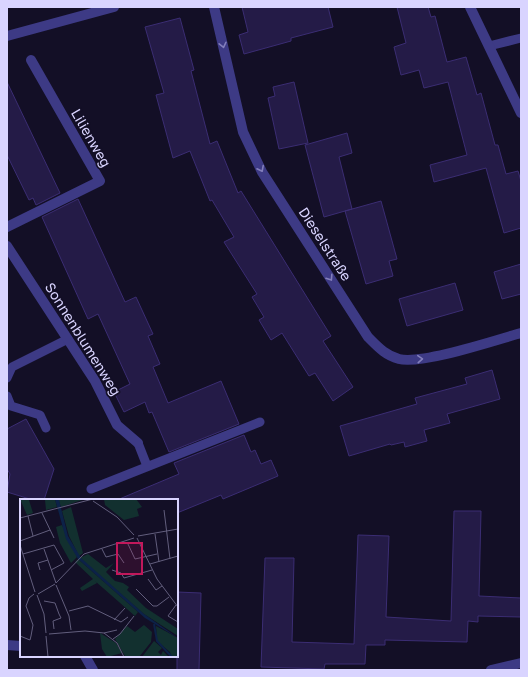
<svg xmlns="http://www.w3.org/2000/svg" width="528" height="677" font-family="'Golos Text',sans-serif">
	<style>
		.building { fill: #241b47; stroke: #3b2d73 }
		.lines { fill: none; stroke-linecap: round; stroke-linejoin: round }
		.lane { stroke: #3d3a85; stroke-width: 9 }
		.street { stroke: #3d3a85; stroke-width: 10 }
		.oneway { stroke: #837fbc }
		.labels { text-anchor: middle; stroke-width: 3.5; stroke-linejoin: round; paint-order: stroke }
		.street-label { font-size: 14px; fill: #d9d4ff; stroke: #130f26 }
		.inset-river { fill: none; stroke: #0c2248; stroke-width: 2 }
		.inset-road { fill: none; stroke: #625e7d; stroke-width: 1 }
		.view { fill: #c2185b; fill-opacity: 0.15; stroke: #c2185b; stroke-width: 2 }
		.inset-edge { fill: none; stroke: #d9d4ff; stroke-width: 2 }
	</style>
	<rect width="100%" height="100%" fill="#130f26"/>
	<path class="building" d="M242 7H328L333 27 291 38V41L244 54 239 35 248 32Z
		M397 7H428L431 17 435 16 447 62 466 57 477 95 481 93 495 145H498L506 174 518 171 521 181V228L504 233 486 168 434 182 430 165 467 155 448 82 424 88 419 70 401 75 394 47 406 43Z
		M180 18 194 70 191 71 210 144 217 141 238 193 241 191 331 336 323 341 353 387 333 401 315 373 309 376 282 333 271 340 259 320 264 317 252 297 257 294 224 242 234 237 212 200 210 201 190 151 173 158 156 95 164 93 145 27Z
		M7 82 60 193 36 205 33 198 29 200 7 155Z
		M294 82 308 143 279 149 268 98 275 96 273 87Z
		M347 133 352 153 339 157 352 209 324 217 305 145Z
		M78 199 125 302 136 297 153 334 148 336 160 364 153 367 168 403 221 381 239 424 169 452 152 412 149 413 145 402 124 412 114 392 130 384 98 314 88 319 42 217Z
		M381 201 397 259 389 261 393 276 366 284 345 211Z
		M521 264V294L502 299 494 272Z
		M455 283 463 310 407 326 399 299Z
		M492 370 500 399 447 414 450 423 424 430 427 441 405 447 404 442 391 445 390 444 349 456 340 426 417 404 415 398 467 384 465 378Z
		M26 419 54 469 44 500H33L7 492 10 474 7 469V429Z
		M244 435 251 452 255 450 261 464 271 460 278 476 223 499 221 495 177 513V500H117L179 474 174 463Z
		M454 511H481L479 596 521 598V617L478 616V622L468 621 467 642 385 640V645H366L365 664H325L324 669 261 667 265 558H294L292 642 354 644 358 535 389 536 386 617 451 621Z
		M177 592 201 593 199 670H177Z"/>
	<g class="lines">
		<path class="lane" d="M489 46 521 38
			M7 378 12 367 68 339
			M7 396 11 406 40 415 46 428
			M138 443 147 466
			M91 489 260 422"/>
		<path class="street" d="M214 7 243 132 262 172 368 337C378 347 385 355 399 359 421 365 496 340 521 333
			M470 7 521 113
			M7 36 114 7
			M7 227 100 181 31 60
			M7 246 95 381 117 425 138 443
			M7 645 21 646
			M85 656 93 670
			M491 670 521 663"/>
	</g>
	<defs><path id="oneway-chevron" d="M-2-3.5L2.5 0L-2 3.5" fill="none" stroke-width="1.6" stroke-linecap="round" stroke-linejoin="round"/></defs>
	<g class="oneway">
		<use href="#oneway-chevron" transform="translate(223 45) rotate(77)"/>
		<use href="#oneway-chevron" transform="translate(261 169) rotate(63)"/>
		<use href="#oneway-chevron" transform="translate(330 278) rotate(57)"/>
		<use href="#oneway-chevron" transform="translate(420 359) rotate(-4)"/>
	</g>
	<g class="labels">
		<g class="street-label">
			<text transform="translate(91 138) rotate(60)" y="5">Lilienweg</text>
			<text transform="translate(325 244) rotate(57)" y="5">Dieselstraße</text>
			<text transform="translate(83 339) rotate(58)" y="5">Sonnenblumenweg</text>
		</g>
	</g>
	<g transform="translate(20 499)">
		<rect width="158" height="158" fill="#130f26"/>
		<path d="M0 0 9 1 13 14 7 16ZM20 0H35L37 8 26 11 25 1ZM38 0H65L41 8ZM84 0H116L122 8 117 10 119 17 104 21 85 6ZM51 8 63 54 59 57 49 37 42 12ZM42 26 57 58 51 64 40 44 36 28ZM68 55 86 69 94 64 86 73 95 82 103 84 109 88 107 91 126 109 158 130V137L124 115 60 59ZM58 60 118 113 115 117 75 82 77 84 62 92 60 89 73 80 55 63ZM124 126 132 133 131 143 119 158 105 157 95 140 107 127 115 133ZM136 127 158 139V158H151L150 153 137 142ZM80 134 96 144 102 154 87 158 82 150ZM134 142 142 149 138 153 141 156 143 152 149 158H122Z" fill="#12302f"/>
		<path d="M35 0 39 1 48 37 61 59 124 115 158 139 125 119 58 60 46 40Z" fill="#0c2248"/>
		<path class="inset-river" d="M134 125 137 142 152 158"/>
		<path class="inset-road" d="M73 2 97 18 114 36M144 11 150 60M22 14 34 39M8 17 13 37M0 19 73 0M135 35 139 63M118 37 158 30M117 39 137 80 158 108M0 42 30 31M107 43 115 60 137 55M0 46 15 93M24 50 36 84M82 50 86 58 98 55 104 64M3 55 34 46 44 64 31 71M130 65 158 57M20 71 18 64 28 61M92 71 101 74 104 79 132 71M128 80 136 91 142 87M36 84 64 55 114 39M36 86 49 117 51 131M116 90 133 107H137L149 98M18 95 35 85M17 96 24 115 26 134M24 102 35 104 39 115 41 119 33 122 34 130M156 106 148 117 158 123M49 112 68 107 101 123 108 118M94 121 105 109M84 134 97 131M29 135 65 132 84 134 97 144 104 158M0 137 10 141 11 137 13 126 6 107 9 99 14 95M26 137 28 158M93 140 100 135 114 117"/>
		<path class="view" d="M97 44H122V75H97Z"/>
		<rect width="158" height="158" class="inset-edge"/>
	</g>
	<rect width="528" height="677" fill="none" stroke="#d9d4ff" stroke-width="16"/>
</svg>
